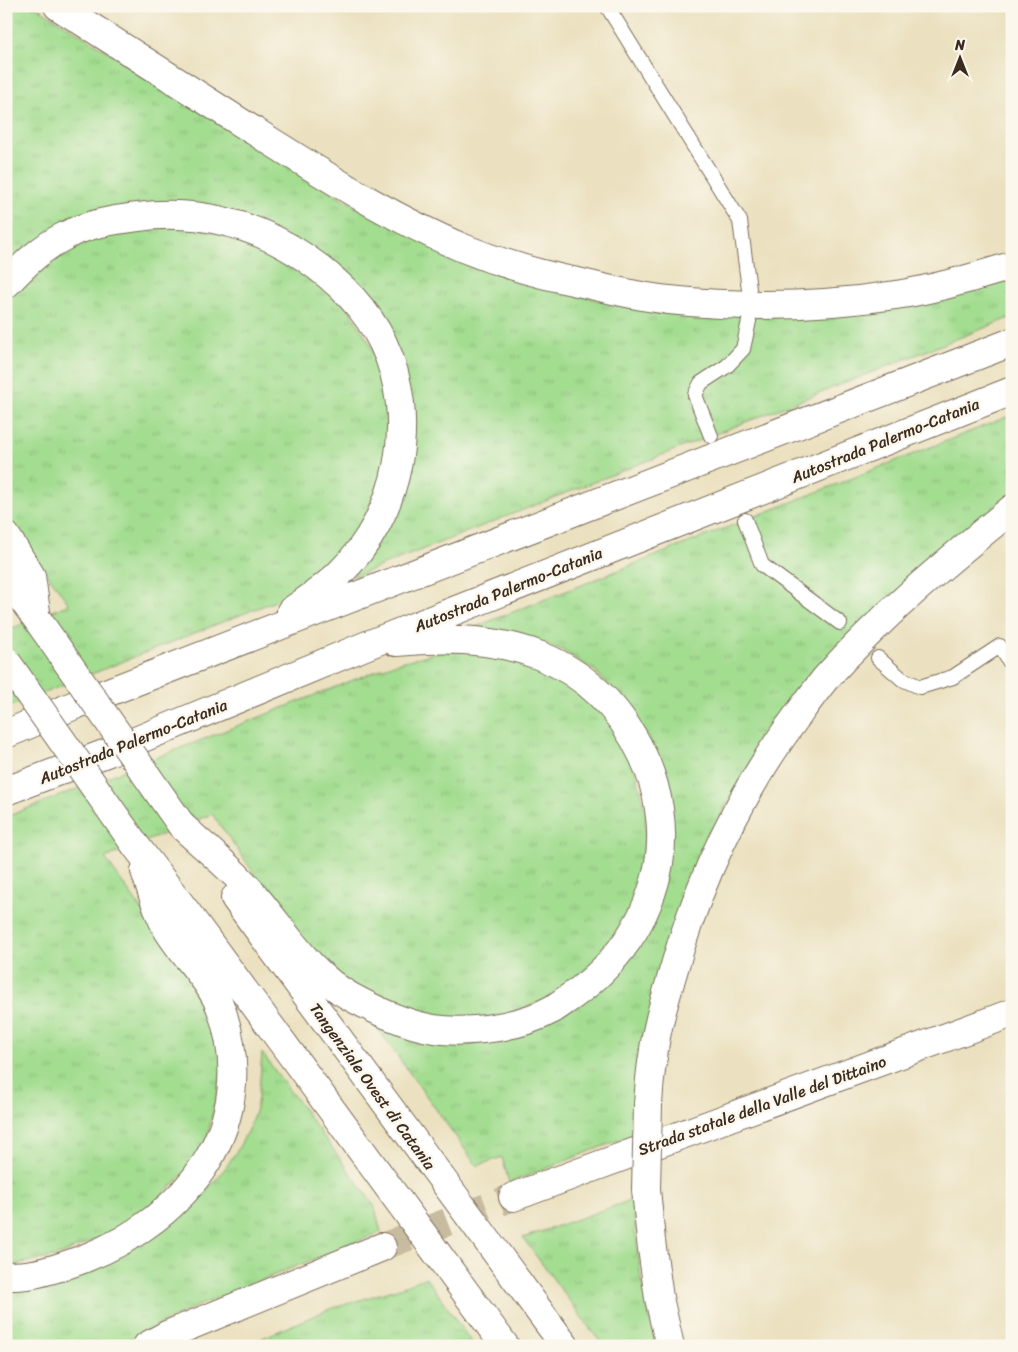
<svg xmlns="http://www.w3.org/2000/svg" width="1018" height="1352" font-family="Sriracha,sans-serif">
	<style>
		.grass { fill: url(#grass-tufts); stroke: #6f8457 }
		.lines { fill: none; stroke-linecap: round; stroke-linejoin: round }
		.primary-tunnel { stroke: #c8bca0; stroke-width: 28; stroke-dasharray: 28 14; stroke-linecap: butt }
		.lane-casing { stroke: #796a57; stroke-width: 16 }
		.primary-casing { stroke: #796a57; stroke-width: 30 }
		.highway-casing { stroke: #796a57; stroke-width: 30 }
		.lane { stroke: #fff; stroke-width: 14 }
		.primary { stroke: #fff; stroke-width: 28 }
		.highway { stroke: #fff; stroke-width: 28 }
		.highway-bridge-casing { stroke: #796a57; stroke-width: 30; stroke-linecap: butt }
		.highway-bridge { stroke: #fff; stroke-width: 28 }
		.labels { text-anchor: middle; stroke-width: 5; stroke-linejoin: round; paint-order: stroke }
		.street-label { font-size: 16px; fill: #3b2a1e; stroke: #fbf7ec }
	</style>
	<defs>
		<pattern id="grass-tufts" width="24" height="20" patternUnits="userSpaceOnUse" patternTransform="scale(1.25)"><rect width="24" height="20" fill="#a3dd90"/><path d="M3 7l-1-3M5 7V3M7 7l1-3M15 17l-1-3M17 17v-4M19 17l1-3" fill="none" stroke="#8dbe7c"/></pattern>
	</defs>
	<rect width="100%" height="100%" fill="#fbf7ec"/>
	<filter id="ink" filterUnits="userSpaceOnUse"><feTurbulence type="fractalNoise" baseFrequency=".02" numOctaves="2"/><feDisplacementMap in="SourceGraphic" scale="10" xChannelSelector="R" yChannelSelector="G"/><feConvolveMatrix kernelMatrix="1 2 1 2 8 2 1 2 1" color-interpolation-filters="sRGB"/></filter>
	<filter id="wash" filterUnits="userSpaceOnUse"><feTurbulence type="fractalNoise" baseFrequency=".0096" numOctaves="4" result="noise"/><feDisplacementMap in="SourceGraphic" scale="20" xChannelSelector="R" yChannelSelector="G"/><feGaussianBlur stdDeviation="1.12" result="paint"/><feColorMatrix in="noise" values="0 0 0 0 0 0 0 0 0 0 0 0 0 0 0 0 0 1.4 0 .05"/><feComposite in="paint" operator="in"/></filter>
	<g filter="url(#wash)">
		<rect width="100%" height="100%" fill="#ebe1c0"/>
		<path class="grass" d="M6 6H35L371 216 569 294 677 315 795 316 1012 279V317L353 577 411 436 350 280 159 203 6 267Z
			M191 227 230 236 276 253 312 275 347 307 368 340 384 378 391 411 387 466 355 540 326 570 298 592 6 708V631L69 604 6 516V303C27 270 72 239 111 232 136 228 166 228 191 227Z
			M1012 415V495L996 507 813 673 756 751 716 825 637 1133 509 1183 502 1157 477 1166 370 1018 471 1041 628 960 665 776 648 737 624 702 594 670 562 650 517 633 475 627Z
			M471 649 545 669 577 689 608 718 626 747 638 780 646 815 643 864 632 907 604 956 544 1001 507 1014 469 1020 435 1018 405 1010 355 988 309 950 212 814 105 858 198 989 218 1027 224 1062 203 1157 130 1224 58 1256 6 1266V817L394 664 434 653Z
			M262 1053 374 1205 381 1232 188 1310 117 1346H20L6 1341V1287L193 1202C219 1181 240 1151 253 1118 260 1099 260 1074 262 1053Z
			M632 1200 641 1280 656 1346H603L523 1238Z
			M426 1277 474 1346H244L327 1310 403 1287Z"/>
	</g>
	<g filter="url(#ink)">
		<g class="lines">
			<path class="primary-tunnel" d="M382 1247 513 1197"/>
			<defs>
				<path id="lane" d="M607 6 740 221 749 289
					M711 436 695 395 701 383 727 366 743 349 749 321
					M745 520 762 565 840 623
					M878 658 902 679 920 687 953 677 1000 646 1012 666"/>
				<path id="primary" d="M513 1197 1012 1013
					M147 1346 167 1335 382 1247"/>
				<path id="highway" d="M58 6C122 47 186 88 251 129 319 172 388 216 463 248 502 264 541 275 582 283 611 290 640 297 669 300 744 308 822 306 896 295 936 289 974 277 1012 266
					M6 284C24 265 42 247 65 236 87 224 113 220 138 217 196 209 256 224 304 257 336 279 366 308 383 343 419 419 400 515 339 574 325 588 307 600 291 611
					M6 536 31 576 37 619
					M6 577 34 615
					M6 734 75 705 1012 342
					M6 791 109 752 365 646 1012 391
					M182 826C205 848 235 871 254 895 284 930 309 974 351 997 377 1011 404 1024 434 1029 468 1034 520 1027 551 1010 557 1007 563 1002 569 998 616 966 649 920 659 863 665 827 658 788 643 756 594 652 501 631 396 642
					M136 846 188 914 505 1346
					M235 898 565 1346
					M648 1105C649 1089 650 1073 653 1057 656 1028 665 1000 673 972 700 877 740 791 800 712 808 701 816 690 825 679 881 616 946 562 1012 509
					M646 1189 651 1241 659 1298 670 1346
					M6 1276C15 1276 24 1276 33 1274 50 1271 67 1265 83 1259 187 1219 262 1124 221 1009 211 980 179 952 165 925 156 908 151 888 145 871"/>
			</defs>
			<use href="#lane" class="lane-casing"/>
			<use href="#primary" class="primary-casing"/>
			<use href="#highway" class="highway-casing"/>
			<use href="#lane" class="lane"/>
			<use href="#primary" class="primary"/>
			<use href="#highway" class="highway"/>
			<defs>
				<path id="highway-bridge" d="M37 619 182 826
					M6 661 136 846
					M646 1189 648 1105"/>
			</defs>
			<use href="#highway-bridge" class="highway-bridge-casing"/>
			<use href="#highway-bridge" class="highway-bridge"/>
		</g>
	</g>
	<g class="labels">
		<g class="street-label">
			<text transform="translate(885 440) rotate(-22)" y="6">Autostrada Palermo-Catania</text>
			<text transform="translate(508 589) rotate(-22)" y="6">Autostrada Palermo-Catania</text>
			<text transform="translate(133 741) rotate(-22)" y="6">Autostrada Palermo-Catania</text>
			<text transform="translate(373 1086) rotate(54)" y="6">Tangenziale Ovest di Catania</text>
			<text transform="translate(762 1105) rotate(-20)" y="6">Strada statale della Valle del Dittaino</text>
		</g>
	</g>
	<rect width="1018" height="1352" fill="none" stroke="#fbf7ec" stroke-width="25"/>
	<g transform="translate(960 58)" stroke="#fbf7ec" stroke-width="4" paint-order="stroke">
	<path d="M0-4L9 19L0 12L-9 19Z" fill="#3b2a1e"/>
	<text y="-8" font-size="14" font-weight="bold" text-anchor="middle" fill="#3b2a1e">N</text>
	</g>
</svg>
